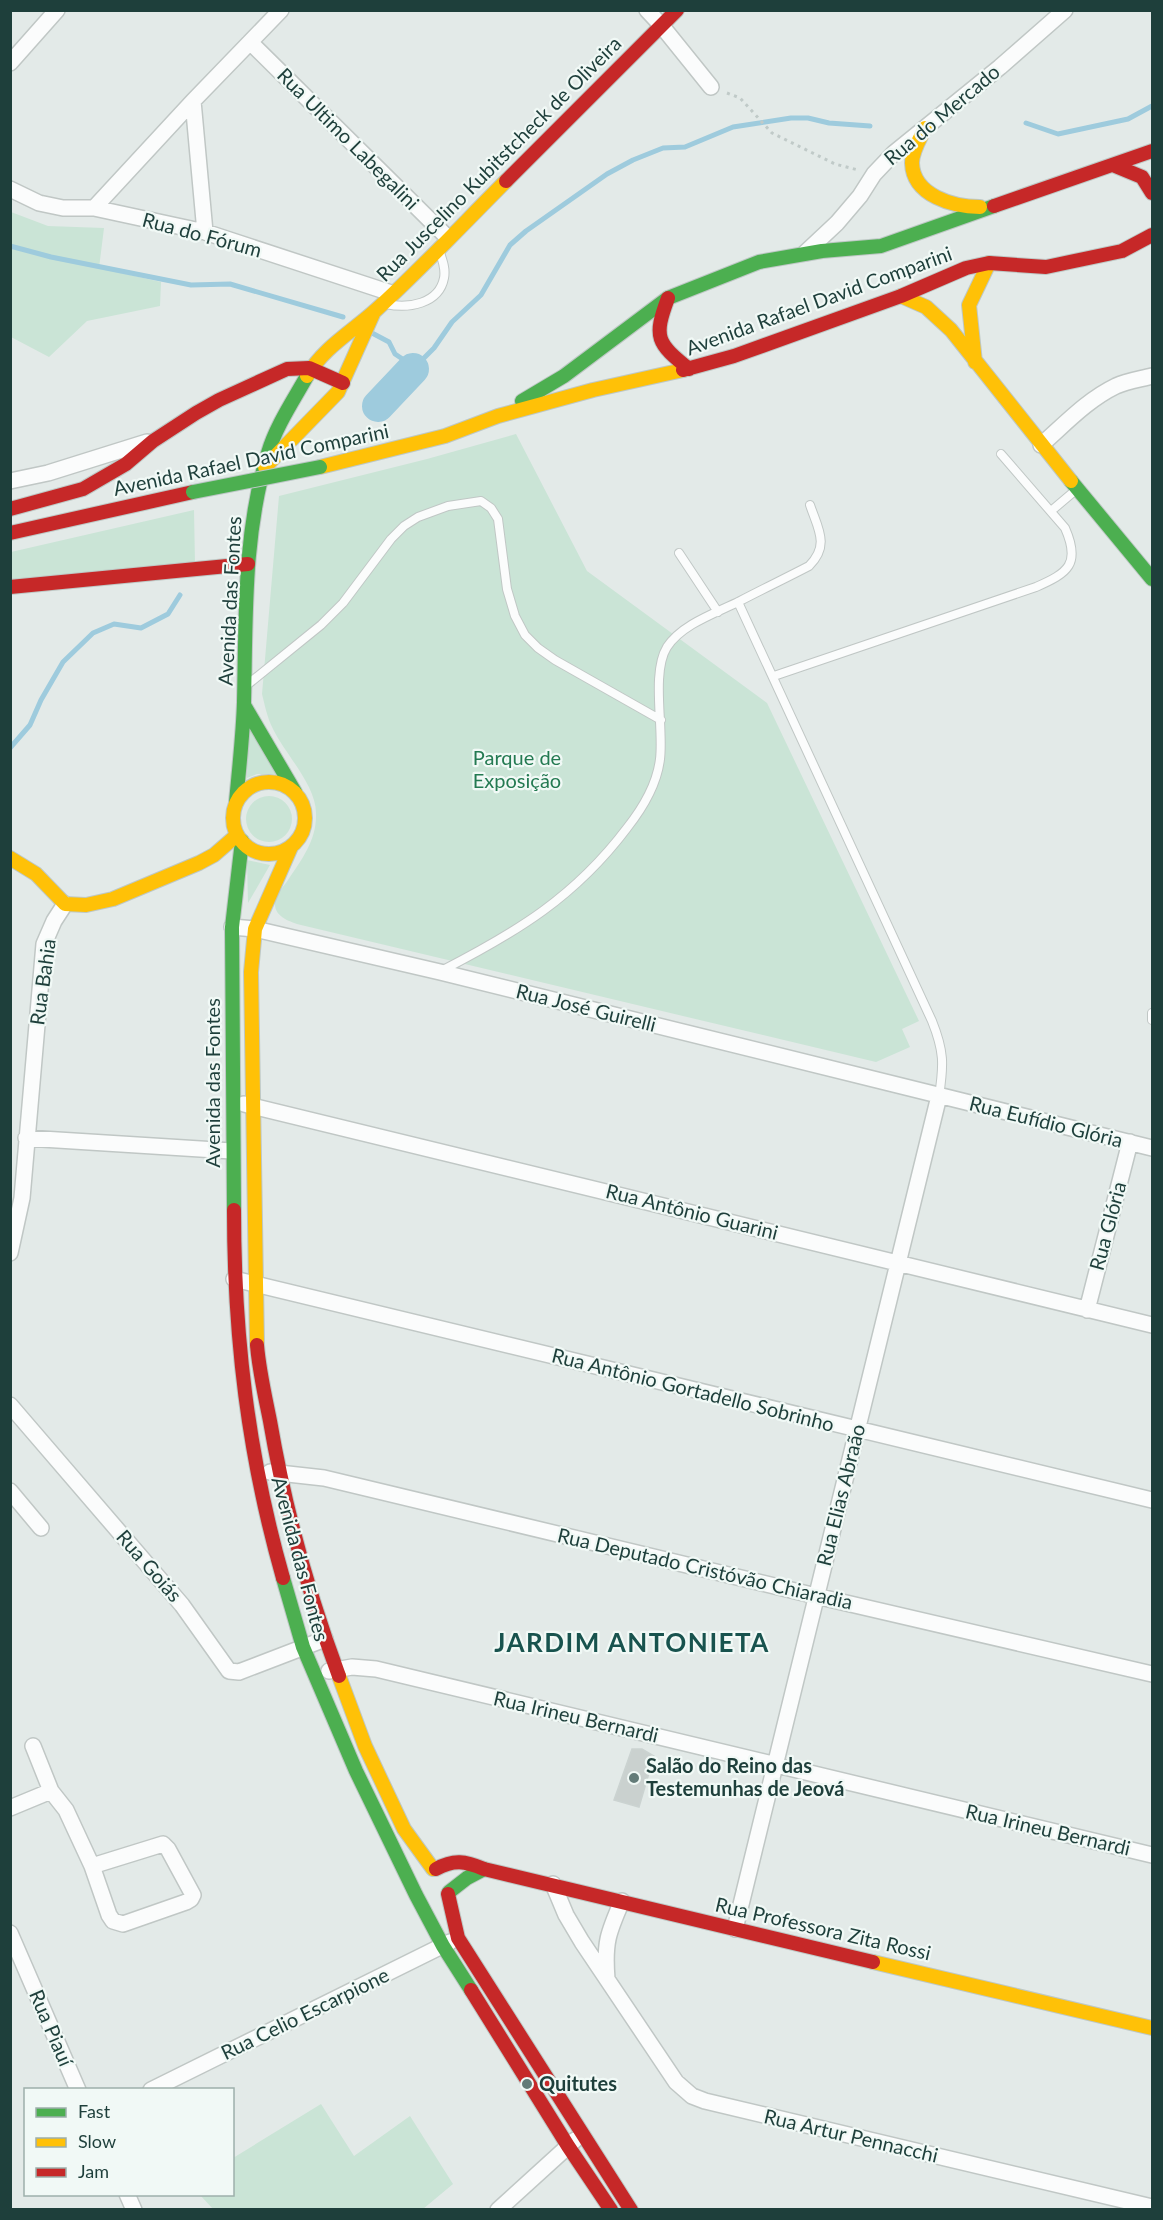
<svg xmlns="http://www.w3.org/2000/svg" width="1163" height="2220" font-family="Lato,sans-serif">
	<style>
		.green { fill: #cae4d6 }
		.lines { fill: none; stroke-linecap: round; stroke-linejoin: round }
		.stream { stroke: #9ecbdd; stroke-width: 5 }
		.river { stroke: #9ecbdd; stroke-width: 32 }
		.building { fill: #cad1cf; stroke: #cbd3d1; stroke-width: 1.5 }
		.lane-casing { stroke: #c0c7c5; stroke-width: 10 }
		.street-casing { stroke: #c0c7c5; stroke-width: 18 }
		.fast-casing { stroke: #bec8c5; stroke-width: 16 }
		.slow-casing { stroke: #bec8c5; stroke-width: 16 }
		.jam-casing { stroke: #bec8c5; stroke-width: 16 }
		.path { stroke: #c0cac8; stroke-width: 3; stroke-dasharray: 3 4.5; stroke-linecap: butt }
		.lane { stroke: #fbfcfc; stroke-width: 8 }
		.street { stroke: #fbfcfc; stroke-width: 15 }
		.fast { stroke: #4caf50; stroke-width: 14 }
		.slow { stroke: #ffc107; stroke-width: 14 }
		.jam { stroke: #c62828; stroke-width: 14 }
		.fast-bridge-casing { stroke: #bbc6c5; stroke-width: 16; stroke-linecap: butt }
		.fast-bridge { stroke: #4caf50; stroke-width: 14 }
		.poi-dot { fill: #637b78; stroke: #f1f9f6; stroke-width: 2 }
		.labels { text-anchor: middle; stroke-width: 4.5; stroke-linejoin: round; paint-order: stroke }
		.street-label { font-size: 20px; fill: #1e3f3b; stroke: #f1f9f6 }
		.park-label { font-size: 20px; fill: #247a52; stroke: #f1f9f6 }
		.poi-label { font-size: 20px; font-weight: bold; fill: #1e3f3b; stroke: #f1f9f6; text-anchor: start }
		.district-label { font-size: 26px; font-weight: bold; letter-spacing: 1.5px; fill: #18534e; stroke: #f1f9f6 }
	</style>
	<rect width="100%" height="100%" fill="#e3eae8"/>
	<path class="green" d="M11 212 48 226 104 228 99 268 161 282 160 306 87 321 49 357 11 337Z
		M516 434 587 571 767 703 919 1021 902 1029 910 1047 876 1062 301 925C291 922 274 917 275 903 275 895 284 886 288 880 302 859 317 840 316 813 316 785 285 754 273 729 267 717 265 706 262 694L279 496 427 459Z
		M194 510 195 564 11 581V552Z
		M248 722 276 774H257L247 778Z
		M246 819a23 23 0 1 1 46 0a23 23 0 1 1-46 0Z
		M247 860 270 865 248 903Z
		M321 2104 354 2156 410 2116 453 2184 423 2209H213L200 2195 232 2194 233 2158Z"/>
	<g class="lines">
		<path class="stream" d="M1026 123 1058 134 1128 119 1152 106
			M10 246 51 257 191 285 230 284 343 317
			M372 333 389 342 395 354 404 360 413 369 434 348 452 322 481 295 510 245 526 231 607 174 633 160 663 148 685 147 733 127 791 118H808L829 123 870 126
			M10 748 30 725 41 700 63 662 93 633 114 624 141 628 168 614 180 595"/>
		<path class="river" d="M378 406 413 369"/>
	</g>
	<path class="building" d="M632 1749H642L654 1756 639 1807 614 1800Z"/>
	<g class="lines">
		<defs>
			<path id="lane" d="M386 304C408 309 439 304 444 278 446 268 442 259 439 250
				M1051 511 1077 489
				M679 553 718 612
				M738 602 932 1021C944 1051 944 1064 939 1096
				M774 676 1036 587C1068 573 1081 564 1065 528L1001 454
				M247 685 321 625 343 603 391 539 404 526 418 517 448 506 481 501 491 508 498 519 507 589 515 616 525 635 538 648 555 660 661 720
				M441 971C517 932 575 897 627 828 642 809 657 785 660 759 664 728 651 673 667 647 682 624 716 613 740 601 763 589 786 578 809 566 830 545 818 529 810 505
				M1152 1013V1020"/>
			<path id="street" d="M647 10 661 25 711 87
				M250 42 447 237
				M10 63 57 10
				M193 101 205 232
				M10 189 39 203 63 208H94L205 232 391 293
				M94 208 193 101 281 10
				M805 253 837 223 860 196 874 174 894 153 1000 67 1065 10
				M1041 445C1065 424 1087 400 1116 386 1127 381 1141 379 1152 376
				M10 481 48 473 147 442
				M232 927 255 929 440 972 1152 1148
				M244 1104 1152 1325
				M26 1138 232 1151
				M10 1253 22 1198 44 944 54 921 65 904
				M234 1279 1152 1500
				M1087 1310 1130 1142
				M10 1405 182 1605 229 1671 239 1672 325 1639
				M270 1472 324 1478 816 1596 1152 1674
				M10 1491 41 1528
				M329 1671 352 1667 376 1669 1152 1855
				M33 1746 51 1791 66 1810 92 1866 109 1915 113 1921 123 1924 186 1902 191 1899 193 1895 168 1849 163 1844 92 1866
				M10 1808 51 1791
				M553 1884 566 1915 582 1942 676 2082 692 2096 705 2101 1152 2207
				M735 1929 939 1096
				M10 1933 78 2090
				M607 1979C604 1943 608 1933 622 1901
				M151 2090 450 1942
				M127 2194 134 2210
				M498 2210 575 2140"/>
			<path id="fast" d="M522 401 564 376 668 298 759 262 822 251 881 246 994 206
				M1071 481 1152 579
				M244 705 295 792
				M236 802C239 769 243 735 244 702 246 618 243 534 268 453 276 426 293 401 307 376
				M234 1210 232 927 242 841
				M283 1578 303 1647 356 1771 416 1895 443 1946 471 1990
				M449 1892 467 1878 484 1869"/>
			<path id="slow" d="M925 128C920 139 912 151 912 163 913 196 954 207 980 207
				M901 296 926 307 951 330 1071 481
				M975 362 969 305 989 263
				M307 376C323 348 353 331 376 310 421 269 463 224 506 181
				M265 467 338 392 373 314
				M320 467 445 436 498 416 593 390 683 370
				M233 818a36 36 0 1 1 72 0a36 36 0 1 1-72 0Z
				M10 858 36 874 65 904 86 905 113 899 199 863 214 855 237 835
				M257 1345 251 972 255 929 291 847
				M339 1676 365 1746 404 1829 433 1869
				M873 1962 1152 2028"/>
			<path id="jam" d="M1113 165 1142 177 1152 193
				M506 181 677 10
				M994 206 1152 151
				M668 298C653 338 657 343 689 369
				M683 370 734 356 901 296 966 268 989 263 1046 267 1122 251 1152 235
				M10 509 83 489 126 464 153 441 196 413 219 400 287 369 309 368 343 383
				M10 533 193 492
				M10 587 248 564
				M234 1210C234 1337 248 1455 283 1578
				M257 1345C259 1370 265 1396 270 1421 285 1508 308 1593 339 1676
				M436 1869C454 1859 465 1861 484 1869L873 1962
				M448 1894 458 1938 631 2210
				M471 1990 568 2146 611 2210"/>
		</defs>
		<use href="#lane" class="lane-casing"/>
		<use href="#street" class="street-casing"/>
		<use href="#fast" class="fast-casing"/>
		<use href="#slow" class="slow-casing"/>
		<use href="#jam" class="jam-casing"/>
		<path class="path" d="M727 93 740 98 772 133 835 164 858 170"/>
		<use href="#lane" class="lane"/>
		<use href="#street" class="street"/>
		<use href="#fast" class="fast"/>
		<use href="#slow" class="slow"/>
		<use href="#jam" class="jam"/>
		<defs>
			<path id="fast-bridge" d="M193 492 320 467"/>
		</defs>
		<use href="#fast-bridge" class="fast-bridge-casing"/>
		<use href="#fast-bridge" class="fast-bridge"/>
	</g>
	<g class="poi-dot">
		<circle cx="634" cy="1778" r="6"/>
		<circle cx="527" cy="2084" r="6"/>
	</g>
	<g class="labels">
		<g class="street-label">
			<text transform="translate(942 115) rotate(-40)" y="7">Rua do Mercado</text>
			<text transform="translate(348 139) rotate(45)" y="7">Rua Ultimo Labegalini</text>
			<text transform="translate(499 159) rotate(-45)" y="7">Rua Juscelino Kubitstcheck de Oliveira</text>
			<text transform="translate(202 235) rotate(15)" y="7">Rua do Fórum</text>
			<text transform="translate(819 301) rotate(-20)" y="7">Avenida Rafael David Comparini</text>
			<text transform="translate(251 460) rotate(-12)" y="7">Avenida Rafael David Comparini</text>
			<text transform="translate(230 601) rotate(-87)" y="7">Avenida das Fontes</text>
			<text transform="translate(43 982) rotate(-82)" y="7">Rua Bahia</text>
			<text transform="translate(586 1008) rotate(14)" y="7">Rua José Guirelli</text>
			<text transform="translate(213 1083) rotate(-90)" y="7">Avenida das Fontes</text>
			<text transform="translate(1046 1122) rotate(14)" y="7">Rua Eufídio Glória</text>
			<text transform="translate(692 1212) rotate(14)" y="7">Rua Antônio Guarini</text>
			<text transform="translate(1108 1226) rotate(-75)" y="7">Rua Glória</text>
			<text transform="translate(693 1390) rotate(14)" y="7">Rua Antônio Gortadello Sobrinho</text>
			<text transform="translate(841 1495) rotate(-76)" y="7">Rua Elias Abraão</text>
			<text transform="translate(300 1559) rotate(75)" y="7">Avenida das Fontes</text>
			<text transform="translate(149 1566) rotate(49)" y="7">Rua Goiás</text>
			<text transform="translate(705 1569) rotate(13)" y="7">Rua Deputado Cristóvão Chiaradia</text>
			<text transform="translate(576 1717) rotate(13)" y="7">Rua Irineu Bernardi</text>
			<text transform="translate(1048 1830) rotate(13)" y="7">Rua Irineu Bernardi</text>
			<text transform="translate(823 1929) rotate(13)" y="7">Rua Professora Zita Rossi</text>
			<text transform="translate(305 2014) rotate(-26)" y="7">Rua Celio Escarpione</text>
			<text transform="translate(51 2028) rotate(67)" y="7">Rua Piauí</text>
			<text transform="translate(851 2136) rotate(13)" y="7">Rua Artur Pennacchi</text>
		</g>
		<g class="park-label">
			<text x="517" y="765">Parque de<tspan x="517" dy="23">Exposição</tspan></text>
		</g>
		<g class="poi-label">
			<text x="646" y="1773">Salão do Reino das<tspan x="646" dy="23">Testemunhas de Jeová</tspan></text>
			<text x="539" y="2091">Quitutes</text>
		</g>
		<g class="district-label">
			<text x="632" y="1652">JARDIM ANTONIETA</text>
		</g>
	</g>
	<rect width="1163" height="2220" fill="none" stroke="#1e3f3b" stroke-width="24"/>
	<rect x="24" y="2088" width="210" height="108" fill="#f1f9f6" stroke="#9dafab" stroke-width="1.5"/>
	<rect x="36" y="2108" width="30" height="9" fill="#4caf50" stroke="#9dafab" stroke-width="1.5"/>
	<text x="78" y="2118" font-size="18" fill="#1e3f3b">Fast</text>
	<rect x="36" y="2138" width="30" height="9" fill="#ffc107" stroke="#9dafab" stroke-width="1.5"/>
	<text x="78" y="2148" font-size="18" fill="#1e3f3b">Slow</text>
	<rect x="36" y="2168" width="30" height="9" fill="#c62828" stroke="#9dafab" stroke-width="1.5"/>
	<text x="78" y="2178" font-size="18" fill="#1e3f3b">Jam</text>
</svg>
